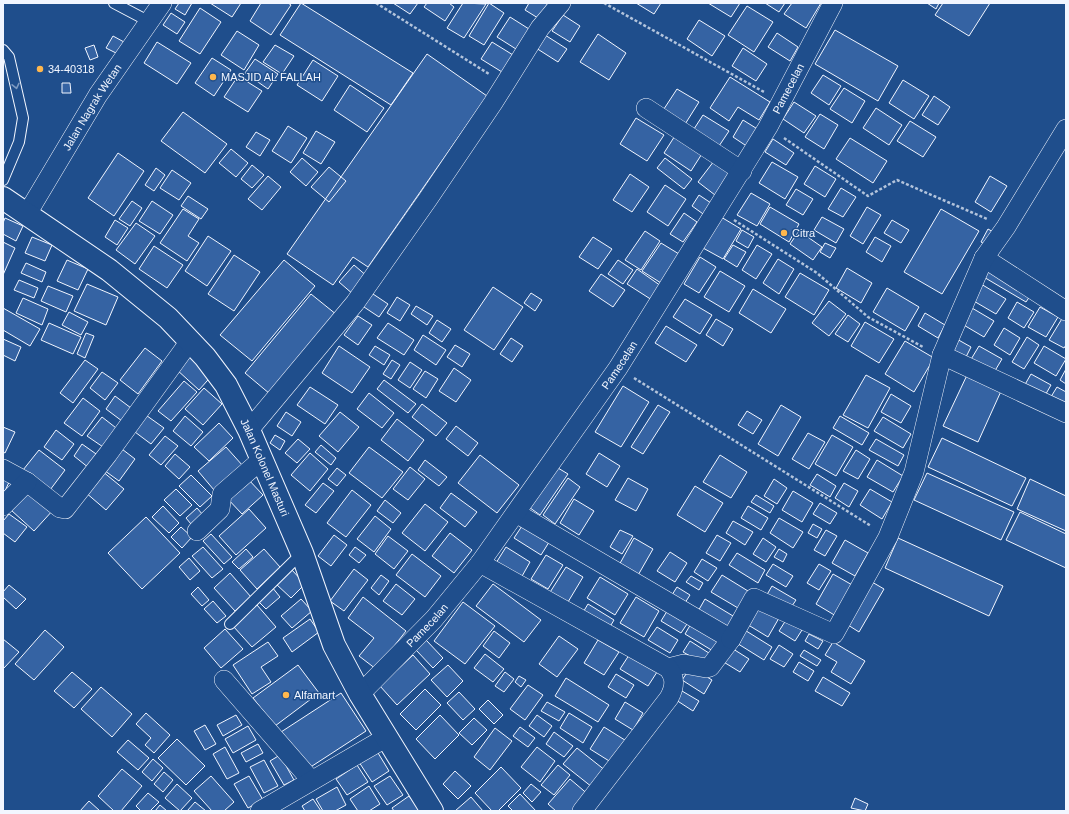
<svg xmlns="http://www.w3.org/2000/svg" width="1069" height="814" font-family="Arial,sans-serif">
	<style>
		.building { fill: #3563a3; stroke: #f2f6ff }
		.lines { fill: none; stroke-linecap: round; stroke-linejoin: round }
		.lane-casing { stroke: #f2f6ff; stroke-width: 12 }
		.street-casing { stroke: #f2f6ff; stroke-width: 20 }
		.primary-casing { stroke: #f2f6ff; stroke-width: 24 }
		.path { stroke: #b3c4dc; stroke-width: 2.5; stroke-dasharray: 3 2; stroke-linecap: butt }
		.lane { stroke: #1f4e8c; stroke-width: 10 }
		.street { stroke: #1f4e8c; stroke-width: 19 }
		.primary { stroke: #1f4e8c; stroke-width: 22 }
		.oneway { stroke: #7e9ac0 }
		.poi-dot { fill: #ffb74d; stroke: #1f4e8c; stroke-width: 1.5 }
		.labels { text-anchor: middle; stroke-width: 3; stroke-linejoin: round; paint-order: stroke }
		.poi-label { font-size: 11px; fill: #f2f6ff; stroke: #1f4e8c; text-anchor: start }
		.street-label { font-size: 11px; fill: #f2f6ff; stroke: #1f4e8c }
	</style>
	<rect width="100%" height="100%" fill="#1f4e8c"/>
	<path class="building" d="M179 3H192L185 15 175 9Z
		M210 3H241L232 17Z
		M261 3H288L291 5 271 35 250 21Z
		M301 3 413 73 391 105 280 35Z
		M393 3H418L410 14Z
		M427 3H449L454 7 445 21 424 7Z
		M463 3 486 4 464 38 447 28Z
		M489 3 504 13 484 45 469 36Z
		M529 3H548L538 18 525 10Z
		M636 3H661L654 14Z
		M708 3H740L731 17Z
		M765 3H785L779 12Z
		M792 3H821L806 28 784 14Z
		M927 3H939L936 9Z
		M943 3H990L969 36 935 15Z
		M747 6 773 22 754 52 728 35Z
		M200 8 221 22 200 54 179 41Z
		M171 13 185 22 177 34 163 25Z
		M563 15 580 26 570 42 552 31Z
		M510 17 529 29 516 49 497 37Z
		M699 20 725 36 712 56 687 39Z
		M835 30 898 66 878 101 815 64Z
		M237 31 259 45 244 70 221 55Z
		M777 33 798 47 790 61 768 47Z
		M598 34 626 53 609 80 580 62Z
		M545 35 567 49 558 62 536 48Z
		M113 36 124 42 118 54 106 48Z
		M157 42 191 63 177 84 144 63Z
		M492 42 513 55 502 72 481 59Z
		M94 45 98 57 90 60 85 48Z
		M275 45 294 56 282 74 263 62Z
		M743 48 767 64 756 81 732 66Z
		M427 54 487 96 368 267 353 257 333 285 287 254Z
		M212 58 231 70 214 96 195 83Z
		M255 59 278 74 268 89 245 73Z
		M313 60 338 76 322 101 297 85Z
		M823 75 841 86 829 105 811 93Z
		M238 76 262 91 248 112 224 97Z
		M730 77 770 102 759 120 738 107 729 121 710 108Z
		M903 80 929 96 914 119 889 103Z
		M62 83H70L71 93H62Z
		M350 85 384 108 367 132 334 110Z
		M844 88 865 101 852 123 830 109Z
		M677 89 699 102 682 129 660 115Z
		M934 96 950 107 938 125 922 115Z
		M794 102 816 116 804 133 783 119Z
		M876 108 902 125 889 145 863 128Z
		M183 112 227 144 205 173 161 141Z
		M820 114 838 125 824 149 805 137Z
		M703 115 729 131 717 149 692 132Z
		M636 118 664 135 647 161 620 144Z
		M743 120 759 130 748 147 733 137Z
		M910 121 936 137 923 157 897 141Z
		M288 126 307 138 291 163 272 151Z
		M316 131 335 142 321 164 303 153Z
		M678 131 705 149 691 171 664 153Z
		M256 132 270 140 260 156 246 147Z
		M850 138 887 161 873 183 836 159Z
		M773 139 794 153 786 165 765 152Z
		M231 149 248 163 236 177 219 163Z
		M118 153 144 171 114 216 88 198Z
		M302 158 318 172 306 186 290 172Z
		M665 158 692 179 684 189 657 168Z
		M714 161 731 175 715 195 698 182Z
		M772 162 798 177 785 199 759 183Z
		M252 165 264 175 252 188 241 179Z
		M815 166 836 179 825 197 804 184Z
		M329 167 346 181 329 202 311 187Z
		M156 168 165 175 154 191 145 185Z
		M172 170 191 183 179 200 160 188Z
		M630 174 649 187 632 212 613 200Z
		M268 176 281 187 262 210 248 199Z
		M990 176 1007 186 991 212 975 202Z
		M665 185 686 199 668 226 647 212Z
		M841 188 856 197 843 217 828 209Z
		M796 189 813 199 803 215 786 205Z
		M751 193 770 204 757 226 737 215Z
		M699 195 714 205 706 216 692 206Z
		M188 196 208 209 201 219 181 206Z
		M132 201 142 208 130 226 119 219Z
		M152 201 173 215 160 234 139 221Z
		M770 207 799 224 789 242 760 224Z
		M867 207 881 215 863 244 850 236Z
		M183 209 199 219 188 236 199 243 187 261 160 243Z
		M941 209 979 231 942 294 904 272Z
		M684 213 697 222 683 242 670 234Z
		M721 217 741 229 723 259 703 248Z
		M822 217 844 229 836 243 814 230Z
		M5 218 23 226 16 241 3 234V223Z
		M115 220 128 228 117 245 105 237Z
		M892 220 909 230 901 243 884 233Z
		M136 223 155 236 135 264 116 250Z
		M988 229 997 234 990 247 981 242Z
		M742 230 754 237 748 248 736 241Z
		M645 231 660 241 641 270 625 260Z
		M799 231 822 247 813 260 790 244Z
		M208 236 231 251 207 286 185 271Z
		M32 237 52 245 45 261 25 253Z
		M593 237 612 249 598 269 579 257Z
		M875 237 891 246 882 262 866 252Z
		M3 242 15 248 3 275Z
		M661 243 679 254 661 283 642 271Z
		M825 243 836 248 830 258 820 252Z
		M733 245 746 252 737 267 724 259Z
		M757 245 772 254 756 279 742 270Z
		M154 246 183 265 167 288 139 269Z
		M234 255 260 272 234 311 208 294Z
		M700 257 716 267 699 293 684 284Z
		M778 259 794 269 779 294 763 283Z
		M67 260 88 269 78 290 57 281Z
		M284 260 315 286 252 361 220 335Z
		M618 260 633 270 623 284 608 274Z
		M26 263 46 272 42 282 21 273Z
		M354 265 368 277 354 295 339 282Z
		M988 267 1032 293 1026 302 982 276Z
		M847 268 872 283 861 303 836 288Z
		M637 269 661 286 652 300 627 284Z
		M720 271 745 286 729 312 704 297Z
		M800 273 829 290 814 315 785 297Z
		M601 274 625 290 613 307 589 291Z
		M19 280 38 288 34 298 14 290Z
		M87 284 118 297 106 325 74 311Z
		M981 284 1006 299 996 314 972 300Z
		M48 286 73 296 66 312 41 301Z
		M493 287 523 307 494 350 464 330Z
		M887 288 919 307 905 331 873 312Z
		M753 289 786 309 771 333 739 313Z
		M370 292 388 304 379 317 361 305Z
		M531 293 542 300 535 311 524 303Z
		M311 294 337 315 270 394 245 373Z
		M397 297 410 305 400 321 387 313Z
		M23 298 48 309 42 325 16 313Z
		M685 299 712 315 700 334 673 317Z
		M829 301 846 314 829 336 812 323Z
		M1017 302 1034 312 1024 328 1008 318Z
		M416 306 433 316 427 325 411 314Z
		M1040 307 1058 317 1046 337 1028 327Z
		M3 308 40 329 30 346 3 330Z
		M972 308 994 321 984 337 962 324Z
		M69 312 88 322 81 335 62 325Z
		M925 313 945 325 938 338 918 326Z
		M848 315 860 324 848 342 835 334Z
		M358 316 372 325 358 345 344 335Z
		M1063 317 1066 319V345L1064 348 1049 340Z
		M716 319 733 329 723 346 706 335Z
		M437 320 451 329 442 342 429 333Z
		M865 322 894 339 879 363 851 346Z
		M49 323 81 337 73 354 41 340Z
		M388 323 414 340 404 355 377 338Z
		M666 326 697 345 686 362 655 343Z
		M1004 328 1020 338 1010 355 994 345Z
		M86 333 94 336 85 358 77 354Z
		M423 335 446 350 436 365 414 350Z
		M1027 337 1039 345 1024 369 1012 362Z
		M511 338 523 346 512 362 500 354Z
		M955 338 971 347 966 357 949 348Z
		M3 339 21 347 15 361 3 355Z
		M905 341 934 358 914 392 885 374Z
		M455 345 470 354 462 367 447 357Z
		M339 346 370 367 352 393 322 373Z
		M375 346 390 355 384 365 369 355Z
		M979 346 1002 359 993 374 970 361Z
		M1044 346 1066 359 1056 376 1034 363Z
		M145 348 162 361 138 394 120 380Z
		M192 351 215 372 199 390 176 369Z
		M85 360 98 369 73 403 60 393Z
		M392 360 400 365 391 379 383 374Z
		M410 362 422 370 410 388 398 380Z
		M454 368 471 380 456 402 439 391Z
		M1066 369V384L1060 380Z
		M425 371 438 379 426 398 413 389Z
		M102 372 118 383 105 400 90 388Z
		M968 373 1002 389 978 442 943 426Z
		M1031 374 1051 385 1043 399 1023 388Z
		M866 375 890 388 868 428 843 415Z
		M384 380 416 404 408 413 377 389Z
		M184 381 197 392 171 421 158 411Z
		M623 386 649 402 621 447 595 432Z
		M310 387 338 405 325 424 297 405Z
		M1057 387 1066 392V409L1049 400Z
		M204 388 222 404 203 425 185 409Z
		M369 393 394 413 382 428 357 409Z
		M891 394 911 406 901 423 881 412Z
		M115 396 135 411 126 424 106 409Z
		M83 398 100 411 82 436 64 423Z
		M422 404 447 423 436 436 412 417Z
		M658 405 670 412 643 454 631 447Z
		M781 405 801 417 778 456 758 444Z
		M747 411 762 420 753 434 738 425Z
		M286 412 301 422 292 436 277 426Z
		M340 412 359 427 338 452 319 436Z
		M143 413 164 428 151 444 131 429Z
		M185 416 203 432 191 446 173 431Z
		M840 416 869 433 862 445 833 428Z
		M102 417 120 431 106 449 87 436Z
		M883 417 911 434 903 448 874 431Z
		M397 419 424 440 408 461 381 440Z
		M219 423 233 438 209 461 194 447Z
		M456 426 478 443 468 456 446 439Z
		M3 427 15 432 5 453 3 452Z
		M56 430 74 444 62 460 44 447Z
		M808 433 825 442 809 469 792 459Z
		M275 435 285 441 280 450 270 443Z
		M832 435 853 447 836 476 815 464Z
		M165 436 178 446 161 465 149 455Z
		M942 438 1026 478 1012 506 928 467Z
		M298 439 310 449 297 463 285 453Z
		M876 439 904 455 898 466 869 450Z
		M82 444 99 456 89 468 74 456Z
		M321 445 336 458 331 465 315 452Z
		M118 446 135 459 119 481 101 468Z
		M226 447 243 466 214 490 198 471Z
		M369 447 403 472 382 498 349 473Z
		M39 450 65 470 50 490 23 470Z
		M856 450 870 459 858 479 843 471Z
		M310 453 328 469 310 491 291 475Z
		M599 453 620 466 607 487 586 474Z
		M175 454 190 467 179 479 165 466Z
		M480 455 519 485 497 513 458 483Z
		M720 455 747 472 731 498 703 482Z
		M425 460 447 477 439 486 418 470Z
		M877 460 903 476 893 492 867 477Z
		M553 465 568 474 540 515 526 505Z
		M410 467 425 479 408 500 393 489Z
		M337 468 346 475 337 486 328 479Z
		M102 471 124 489 106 510 85 492Z
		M927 473 1014 512 1001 540 914 500Z
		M817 474 836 486 830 497 810 485Z
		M191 475 212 496 200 507 179 486Z
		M3 476 10 480 5 491H3Z
		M247 478 263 495 242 514 226 497Z
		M568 478 580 487 555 524 543 515Z
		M628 478 648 489 636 511 615 500Z
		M774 479 787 488 777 504 764 496Z
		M1030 479 1066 496V531L1017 509Z
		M323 483 334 491 316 513 305 505Z
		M844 483 858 491 849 507 835 498Z
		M695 486 723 503 705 532 677 515Z
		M32 488 54 509 34 531 11 510Z
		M176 489 192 505 180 516 164 500Z
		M870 489 892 502 882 519 860 505Z
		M352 490 371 505 346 537 327 523Z
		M793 491 813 503 802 522 782 510Z
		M451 493 477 512 465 527 440 508Z
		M756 495 774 506 770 513 751 502Z
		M574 499 594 511 579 535 560 523Z
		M385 500 401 513 393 523 377 511Z
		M820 503 837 513 830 524 813 514Z
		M425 504 448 522 425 551 402 533Z
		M163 506 179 523 169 533 152 517Z
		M748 506 768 518 761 530 741 518Z
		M197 508 203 515 191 524 186 518Z
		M249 509 266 528 236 555 219 536Z
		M1020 512 1066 534V568L1006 540Z
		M9 514 27 527 15 542 3 533V521Z
		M375 516 391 529 374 552 357 539Z
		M146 517 180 553 142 589 108 553Z
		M779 518 803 532 793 548 770 533Z
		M733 521 753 532 745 545 726 533Z
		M524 523 551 539 541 555 514 538Z
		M813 524 822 529 817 538 808 533Z
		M181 527 192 537 182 548 171 537Z
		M620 530 633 536 622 554 610 547Z
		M826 530 837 536 825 556 814 550Z
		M450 533 472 550 454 573 432 556Z
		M211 534 232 557 224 564 203 541Z
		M334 535 347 545 331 566 318 556Z
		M717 535 731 543 720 561 706 553Z
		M388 536 408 551 394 569 375 554Z
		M634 538 653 549 637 577 618 567Z
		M763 538 776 547 766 562 753 554Z
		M898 538 1003 586 989 616 885 568Z
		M845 540 868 553 855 576 832 563Z
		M203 547 223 569 212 578 192 556Z
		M355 547 366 555 359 563 349 555Z
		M506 547 530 562 521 578 496 563Z
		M246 549 253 557 239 569 232 562Z
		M264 549 280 567 257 589 240 570Z
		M779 549 787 554 783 562 774 557Z
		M670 552 687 563 675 582 657 571Z
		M737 553 765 570 758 583 729 565Z
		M412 554 441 576 425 597 396 575Z
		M546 555 563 565 548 589 531 579Z
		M189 558 200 571 190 580 179 567Z
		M702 559 717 568 708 581 694 572Z
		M773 564 793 576 786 587 766 575Z
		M819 564 831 571 819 590 807 583Z
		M566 567 583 577 565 607 547 597Z
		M291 569 305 584 291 598 276 584Z
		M354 569 368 580 344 611 330 601Z
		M230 573 251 597 235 611 214 588Z
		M833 574 854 586 836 616 816 604Z
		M381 575 389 581 379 595 371 588Z
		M722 575 748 591 738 608 711 592Z
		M691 576 703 583 699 590 686 582Z
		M600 577 628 594 615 615 587 598Z
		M872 582 884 589 859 632 848 625Z
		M396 584 415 599 402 615 383 601Z
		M493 584 541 620 524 642 476 606Z
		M9 585 26 599 16 609 3 597V592Z
		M772 586 796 600 788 612 765 598Z
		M198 587 209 600 202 606 191 594Z
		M272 587 280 597 266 609 257 600Z
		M677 587 690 595 683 606 670 598Z
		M363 597 406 631 376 669 359 656 374 638 348 618Z
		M636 597 659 611 644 637 620 623Z
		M301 599 312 611 292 628 281 616Z
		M705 599 738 619 730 632 697 613Z
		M213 601 226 616 217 623 204 609Z
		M463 602 495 626 465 664 434 641Z
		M588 604 614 620 608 630 582 614Z
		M756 604 779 618 768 637 745 623Z
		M257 605 276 627 252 647 233 626Z
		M669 608 689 621 681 633 661 621Z
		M310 619 319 632 292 652 283 638Z
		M786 620 802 630 795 641 779 631Z
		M692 622 725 642 718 654 685 634Z
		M657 627 678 640 670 653 648 640Z
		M225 629 243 649 221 668 204 648Z
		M743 629 772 647 764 660 735 642Z
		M45 630 64 647 34 680 15 664Z
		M494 631 510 643 499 658 483 646Z
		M809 634 823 641 818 649 805 641Z
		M559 636 578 649 557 677 539 664Z
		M3 639 19 652 4 668 3 667Z
		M426 640 443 658 433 668 416 650Z
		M598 640 619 652 604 675 584 663Z
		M690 641 712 655 706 665 683 652Z
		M268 642 278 656 261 667 271 682 252 694 233 665Z
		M833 642 865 661 851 684 831 672 837 662 825 655Z
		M779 645 793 654 784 667 770 659Z
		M730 647 749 659 740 672 722 661Z
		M804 650 821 660 817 666 800 656Z
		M631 652 659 669 648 686 620 669Z
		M485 654 504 669 493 682 474 668Z
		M413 655 430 674 397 705 380 686Z
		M799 662 814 671 808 681 793 672Z
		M298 665 319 693 275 726 253 698Z
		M448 665 463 681 447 697 431 680Z
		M691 667 712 680 704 694 682 680Z
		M72 672 92 689 74 708 54 691Z
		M505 672 514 679 504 692 495 686Z
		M616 674 634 685 626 698 608 687Z
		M519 676 526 680 521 687 515 682Z
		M823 677 850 693 842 706 815 691Z
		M566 678 609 705 598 722 555 696Z
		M528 685 543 695 525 720 510 709Z
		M101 687 132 714 112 737 81 709Z
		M425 689 441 705 416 730 400 714Z
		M682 691 699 701 693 711 676 700Z
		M459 692 475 709 463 720 447 703Z
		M341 693 366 731 306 770 281 732Z
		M488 700 503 715 494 724 479 709Z
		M547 702 565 712 559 721 541 711Z
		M625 702 643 713 633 730 615 719Z
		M146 713 170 735 154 753 145 745 151 738 136 724Z
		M569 713 592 727 583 743 560 728Z
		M236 715 242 725 223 736 217 725Z
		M440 715 459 735 435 759 416 739Z
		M537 715 552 726 544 737 529 726Z
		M474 718 487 730 472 745 459 733Z
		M205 725 216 744 205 750 194 731Z
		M248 726 256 740 233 753 225 739Z
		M520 727 535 738 528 747 513 736Z
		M604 727 628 742 614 764 590 749Z
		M495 728 512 741 490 770 474 757Z
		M554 732 573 746 564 757 546 744Z
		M177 739 205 766 186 785 158 758Z
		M128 740 149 758 138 770 117 752Z
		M258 744 263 753 246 762 241 753Z
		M225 747 239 773 227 779 213 754Z
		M537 747 555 761 540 782 521 767Z
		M375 748 389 771 372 782 357 759Z
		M577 748 606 771 592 787 563 764Z
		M280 755 294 780 284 785 270 761Z
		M153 759 163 768 152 781 142 772Z
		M264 760 278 786 264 793 250 767Z
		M357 765 368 782 347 795 336 779Z
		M558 765 570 775 554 795 541 785Z
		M501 767 521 788 498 811H492L475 793Z
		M122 769 142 786 121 811H114L98 796Z
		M455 771 471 786 458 799 443 784Z
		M164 772 173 780 163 792 154 784Z
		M211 776 234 802 224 811H212L194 791Z
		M249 776 263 800 248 808 234 784Z
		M390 776 403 795 387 805 374 786Z
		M570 779 590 796 577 811H556L548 804Z
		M177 784 192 798 180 811 165 798Z
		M531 784 541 792 532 802 523 793Z
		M369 786 380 804 369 811H358L350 799Z
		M337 787 346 805 335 811H323L316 799Z
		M148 793 159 802 150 811H141L136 806Z
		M520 794 536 811H513L508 806Z
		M409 796 420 811H394L392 808Z
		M471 797 483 811H455Z
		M855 798 868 804 865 811 851 808Z
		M313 799 321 811H305L302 806Z
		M89 801 100 811H80Z
		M195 802 206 811H187Z
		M160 805 167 811H155Z"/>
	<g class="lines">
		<defs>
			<path id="lane" d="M114 3 150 22
				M3 50 9 57 23 118 19 142 3 180
				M230 624 302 553"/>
			<g id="street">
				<path d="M646 108 742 171"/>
				<path id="s1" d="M27 214 98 95 162 3"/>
				<path d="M984 258 1066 311"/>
				<path d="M942 355 1066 413"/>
				<path d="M249 430 355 303 428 199 493 103 540 28 561 3"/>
				<path d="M3 469 27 482 60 508 65 509 108 454 190 341"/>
				<path d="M3 506 27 482"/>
				<path d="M516 513 731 639 710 667 706 668 684 664 668 668"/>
				<path d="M197 531 220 509 222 494 260 461"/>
				<path d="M480 563 668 668C676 678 675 687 669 698L582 811"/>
				<path d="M731 639 754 598 834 634 888 537 914 472 942 355 984 258 1006 227 1066 129"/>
				<path d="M224 680 311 780"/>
				<path id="s2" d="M360 694 434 619 480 563 618 368 768 127 833 3"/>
				<path d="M260 811 387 737"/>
			</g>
			<g id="primary">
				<path id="s3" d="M3 198 109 270 168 318 205 357 226 385 249 430 302 553 334 645 360 694 432 811"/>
			</g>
		</defs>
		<use href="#lane" class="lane-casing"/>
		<use href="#street" class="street-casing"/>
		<use href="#primary" class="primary-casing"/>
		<path class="path" d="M376 3 489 74
			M604 3 764 92
			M784 138 868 196 897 180 987 219
			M734 220 817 273 868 317 923 347
			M634 378 871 526"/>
		<use href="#lane" class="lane"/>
		<use href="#street" class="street"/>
		<use href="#primary" class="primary"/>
	</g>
	<defs><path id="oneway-chevron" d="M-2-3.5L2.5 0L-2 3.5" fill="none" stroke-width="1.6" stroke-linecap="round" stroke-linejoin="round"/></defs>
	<use class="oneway" href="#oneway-chevron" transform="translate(16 86) rotate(77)"/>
	<g class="poi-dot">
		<circle cx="40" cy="69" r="4"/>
		<circle cx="213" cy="77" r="4"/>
		<circle cx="784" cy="233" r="4"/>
		<circle cx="286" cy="695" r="4"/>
	</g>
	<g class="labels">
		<g class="poi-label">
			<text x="48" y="73">34-40318</text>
			<text x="221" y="81">MASJID AL FALLAH</text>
			<text x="792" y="237">Citra</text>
			<text x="294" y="699">Alfamart</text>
		</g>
		<g class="street-label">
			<text dy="4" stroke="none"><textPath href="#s2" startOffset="744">Pamecelan</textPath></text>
			<text dy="4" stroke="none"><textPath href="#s1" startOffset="125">Jalan Nagrak Wetan</textPath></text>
			<text dy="4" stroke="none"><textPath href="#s2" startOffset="420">Pamecelan</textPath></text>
			<text dy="4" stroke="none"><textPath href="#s3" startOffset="384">Jalan Kolonel Masturi</textPath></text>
			<text dy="4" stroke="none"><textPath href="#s2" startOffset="96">Pamecelan</textPath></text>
		</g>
	</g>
	<rect width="1069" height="814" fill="none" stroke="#f2f6ff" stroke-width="8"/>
</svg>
